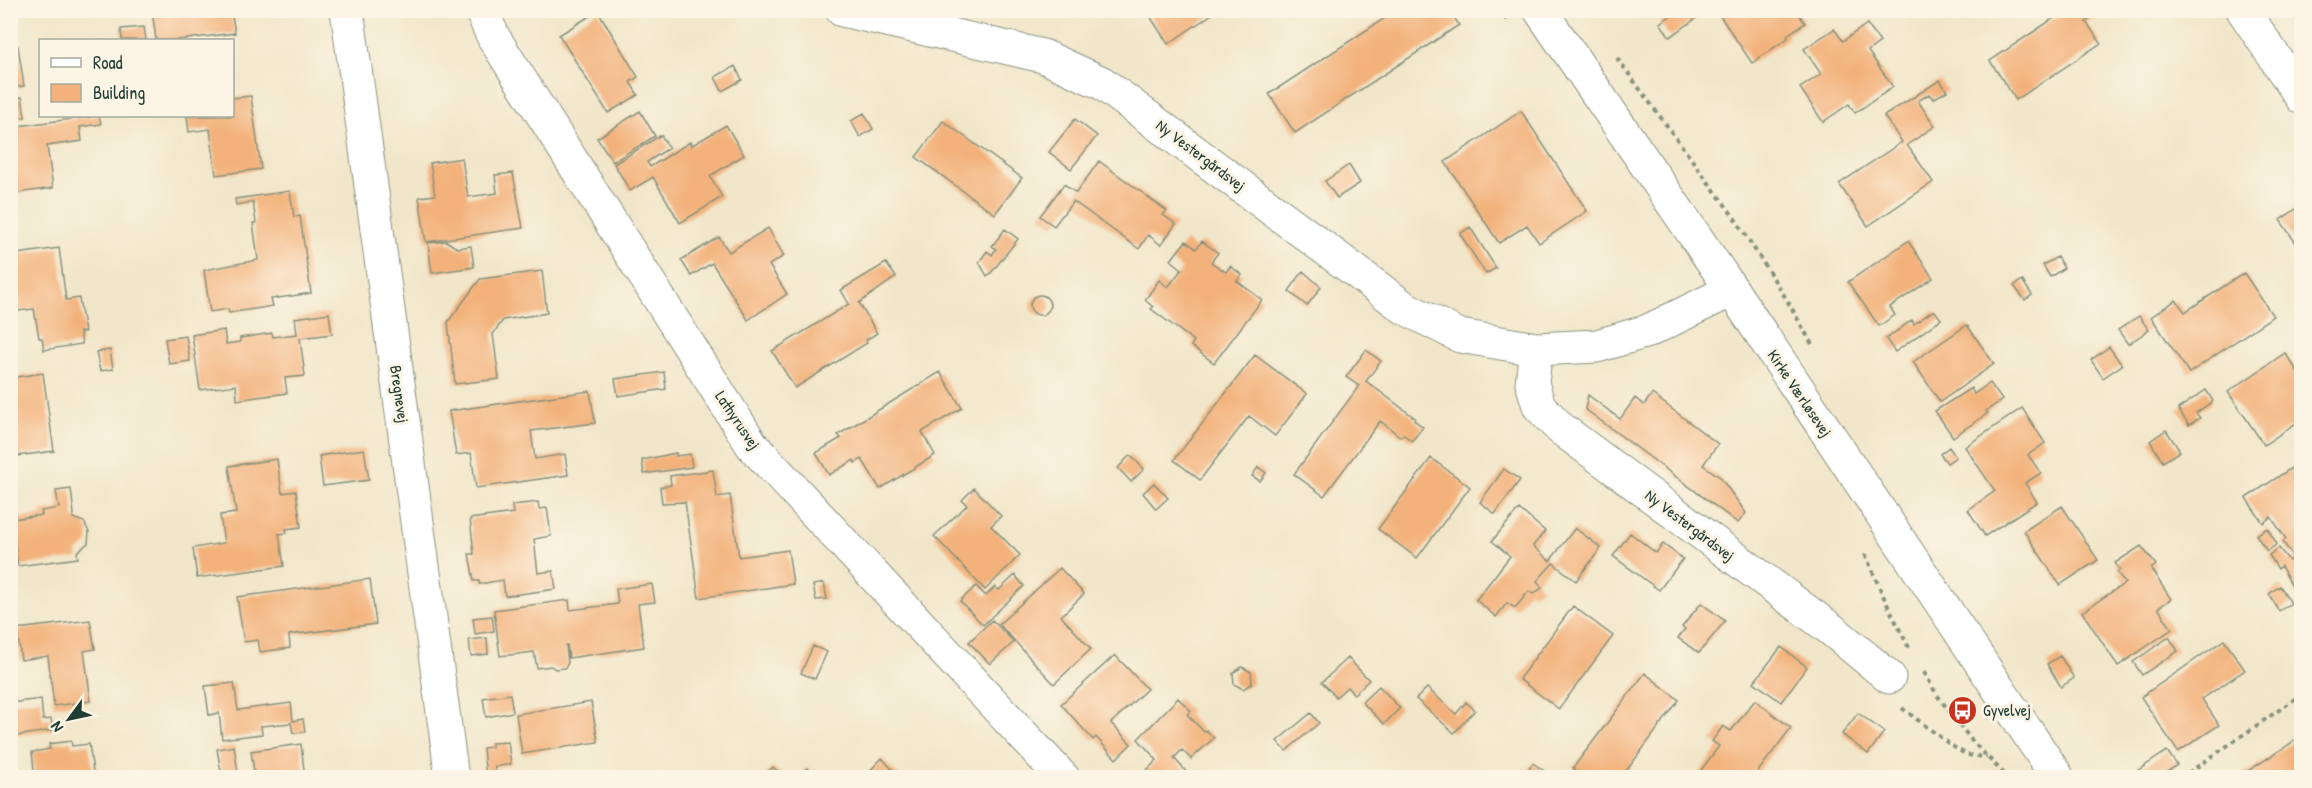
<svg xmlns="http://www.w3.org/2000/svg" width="2312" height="788" font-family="'Patrick Hand',sans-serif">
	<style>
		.building { fill: #f3b27c }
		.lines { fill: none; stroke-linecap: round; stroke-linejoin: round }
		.minor-casing { stroke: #88927e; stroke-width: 35 }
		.tertiary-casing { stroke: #88927e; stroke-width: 35 }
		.path { stroke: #88927e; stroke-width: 4; stroke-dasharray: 4.5 4.5; stroke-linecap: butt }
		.minor { stroke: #fff; stroke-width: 33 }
		.tertiary { stroke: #fff; stroke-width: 33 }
		.labels { text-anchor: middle; stroke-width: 6; stroke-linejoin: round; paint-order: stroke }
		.street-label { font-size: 16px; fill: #1f3d34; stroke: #fcf5e5 }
		.poi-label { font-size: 16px; fill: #1f3d34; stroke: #fcf5e5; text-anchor: start }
	</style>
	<rect width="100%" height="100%" fill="#fcf5e5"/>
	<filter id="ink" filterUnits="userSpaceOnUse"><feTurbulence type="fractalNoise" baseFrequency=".0167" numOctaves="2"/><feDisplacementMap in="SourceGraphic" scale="12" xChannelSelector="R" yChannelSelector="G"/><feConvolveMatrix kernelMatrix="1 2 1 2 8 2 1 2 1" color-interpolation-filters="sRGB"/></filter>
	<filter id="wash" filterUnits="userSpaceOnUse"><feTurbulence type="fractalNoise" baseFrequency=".008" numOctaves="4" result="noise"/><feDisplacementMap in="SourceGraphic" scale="24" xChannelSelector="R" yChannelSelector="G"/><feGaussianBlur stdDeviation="1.35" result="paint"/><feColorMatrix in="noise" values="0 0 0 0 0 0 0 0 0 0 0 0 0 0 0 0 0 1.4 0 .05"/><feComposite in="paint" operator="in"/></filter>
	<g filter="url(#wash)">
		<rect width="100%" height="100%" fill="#f1e6c9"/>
		<g id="blocks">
			<path class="building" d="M152 10H231L235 33 178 40H156Z
				M1146 10H1218L1168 44Z
				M1397 10H1449L1459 25 1295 133 1269 94Z
				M1679 10H1708L1670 37 1660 23Z
				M1716 10H1796L1805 23 1787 35 1788 38 1752 63Z
				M2066 10H2103L2086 22 2101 43 2016 100 1990 61Z
				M2270 10H2286L2276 18Z
				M598 11 638 77 630 82 638 95 608 113 559 35Z
				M1867 24 1880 42 1868 51 1893 87 1855 113 1849 104 1823 122 1800 88 1821 74 1804 49 1834 29 1843 41Z
				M144 27 146 40H122L121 29Z
				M18 46 24 86 10 88V47Z
				M735 66 742 80 722 91 715 77Z
				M1940 80 1947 91 1933 99 1929 94 1918 101 1935 126 1907 145 1933 182 1868 226 1839 184 1902 142 1884 116Z
				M251 96 261 169 216 175 210 129 189 132 187 116H232V98Z
				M22 97 25 117 10 119V98Z
				M640 111 655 136 613 162 597 138Z
				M1521 111 1587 211 1539 243 1527 225 1499 243 1445 162Z
				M864 113 873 129 860 137 851 121Z
				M95 116H99L101 124 80 127 82 141 47 146 53 188 10 194V130L19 129 18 126Z
				M1075 119 1097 136 1071 169 1049 152Z
				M943 121 1022 178 995 214 916 157Z
				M726 125 744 155 710 176 722 197 680 223 653 177 630 191 614 164 661 135 669 148 647 162 650 167 690 142 691 146Z
				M462 158 468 197 497 193 495 175 513 173 523 228 426 242 419 197 435 195 430 163Z
				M1099 161 1167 211 1163 215 1176 224 1161 245 1148 235 1139 249 1073 201 1054 226 1040 216 1064 184 1076 193Z
				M1349 165 1360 183 1337 198 1325 181Z
				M290 191 294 217 300 216 311 293 271 299 273 306 229 313 228 309 210 312 204 270 258 260 253 223H256L253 202 236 205 235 199Z
				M2302 205V240L2296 243 2280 220Z
				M1470 227 1496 268 1486 274 1460 234Z
				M768 228 784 256 769 265 787 294 748 320 712 263 691 276 681 260 719 237 729 252Z
				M1005 229 1018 239 991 273 987 276 979 262 987 251 992 255 996 249 992 246Z
				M446 241 457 248 471 246 474 267 432 273 428 243Z
				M1186 241 1196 249 1202 241 1218 253 1211 262 1226 272 1230 266 1242 275 1237 281 1262 300 1214 363 1191 346 1194 341 1151 309 1153 307 1145 300 1159 280 1168 287 1182 269 1171 260Z
				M1908 241 1933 278 1890 307 1895 315 1879 326 1848 282Z
				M59 248 66 300 79 298 85 332H80L82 344 44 350 42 338H39L34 309 10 312V255Z
				M2057 257 2064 268 2050 277 2043 265Z
				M886 263 896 277 859 303 877 333 866 340 867 343 795 388 772 351 849 304 841 290Z
				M542 271 547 313 503 320 493 334 499 379 455 384 448 322 480 279Z
				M1303 271 1321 287 1307 306 1289 291Z
				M2244 273 2273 316 2189 373 2151 317 2176 300 2185 312Z
				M2022 280 2032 295 2025 300 2014 286Z
				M1030 305a10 10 0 1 1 20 0a10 10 0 1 1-20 0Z
				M1934 310 1941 319 1895 352 1886 339 1912 320 1914 324Z
				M329 313 332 334 300 338 305 376 285 378 287 393 237 400 236 385 200 390 192 335 224 330 226 344 240 342V338L272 333 273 337 297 334 295 318Z
				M2139 316 2149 330 2128 344 2118 330Z
				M1967 325 1994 364 1940 402 1913 362Z
				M186 336 190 361 169 364 165 339Z
				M2109 347 2122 365 2103 378 2091 360Z
				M110 350 113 369 100 371 96 352Z
				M1366 350 1381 361 1366 381 1415 418 1414 420 1423 427 1412 441 1403 434 1401 437 1380 421 1324 496 1294 474 1359 386 1346 377Z
				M2285 353 2302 378V419L2264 445 2228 392Z
				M1255 355 1307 394 1275 436 1249 416 1200 480 1174 460Z
				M664 372 666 389 618 396 615 379Z
				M940 372 962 408 922 432 935 455 880 489 862 459 855 463 854 460 829 475 816 453 841 438 838 435Z
				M43 373 54 451 10 457V378Z
				M1990 383 2002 400 1986 411 1988 413 1953 437 1935 411 1971 388 1974 394Z
				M2206 390 2213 401 2196 413 2200 418 2189 425 2178 409Z
				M590 391 595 423 531 431 535 459 565 454 568 475 476 488 471 453 456 455 449 411Z
				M1652 394 1718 444 1703 465 1720 477 1746 513 1738 523 1585 409 1588 395 1620 419 1635 398 1644 405Z
				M2022 408 2045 443 2028 455 2041 473 2025 483 2037 502 1985 536 1968 510 1995 491 1965 447Z
				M2166 430 2180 451 2163 462 2150 441Z
				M1949 447 1956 457 1947 463 1940 454Z
				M364 449 369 480 323 486 319 456Z
				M676 453V456L690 454 692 467 644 474 642 460Z
				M1130 455 1144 469 1131 482 1118 468Z
				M1431 458 1470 487 1417 558 1378 529Z
				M277 459 282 493 296 491 301 527 286 529 287 533 279 534 284 566 197 578 193 548 224 543 220 515 236 513 229 466Z
				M2302 461V554L2298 556 2296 553 2292 555 2283 542 2286 539 2271 517 2263 523 2246 498Z
				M10 463H13L16 483 10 484Z
				M1258 467 1266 473 1260 481 1252 476Z
				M1504 469 1520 480 1495 514 1480 502Z
				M713 470 717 497 730 495 739 557 788 550 793 584 699 598 685 502 662 503 660 487 671 485 670 476Z
				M1154 483 1168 498 1156 509 1143 493Z
				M974 488 1001 516 991 526 1020 555 985 590 934 536 967 505 962 500Z
				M71 489 74 514 73 518 84 522 89 532 88 543 77 552 78 558 18 566 12 519 42 515 41 511 59 508 56 491Z
				M538 502 539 509 547 508 551 536 534 539 538 573 553 571 556 589 505 596 503 580 479 584V581H474L469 554H474L470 519 513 513 512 505Z
				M2062 506 2098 560 2060 585 2024 531Z
				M1519 509 1545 531 1533 546 1550 561 1575 528 1601 548 1576 581 1553 563 1537 581 1542 588 1533 594 1529 591 1515 608 1507 603 1496 617 1476 600 1510 556 1492 541Z
				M2267 528 2277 544 2267 551 2256 535Z
				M1630 533 1656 553 1663 544 1683 559 1659 590 1613 556Z
				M2141 546 2156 565 2151 569 2171 599 2158 608 2172 629 2118 666 2082 612 2125 583 2117 572 2120 570 2115 563Z
				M2279 548 2289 561 2297 556 2302 563V570L2294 574 2300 583 2302 582V592L2297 595 2281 566 2278 569 2269 555Z
				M1060 568 1084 594 1061 616 1091 649 1054 684 999 624Z
				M1015 575 1024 586 983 625 960 601 976 586 986 596 995 587 999 590Z
				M370 579 376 624 289 635 290 648 260 652 258 640 244 642 237 597Z
				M824 583 827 599 816 600 813 585Z
				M652 584 655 602 638 604 644 647 569 658 567 645H566L568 663 565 668 555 669 551 666 537 668 534 652 500 656 494 610 569 600 570 610 618 604 616 589Z
				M2280 586 2291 603 2279 611 2269 594Z
				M1701 603 1725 621 1699 653 1678 638 1685 629 1682 627Z
				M1573 606 1613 636 1559 709 1519 679Z
				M492 616 494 631 475 634 473 618Z
				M90 620 95 649 84 651 91 701 54 706 48 656 21 660 17 629Z
				M992 620 1014 642 990 664 969 642Z
				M2169 637 2178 651 2142 675 2133 662Z
				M487 638 488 654 471 656 469 640Z
				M2224 640 2245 670 2202 699 2219 725 2178 752 2141 697Z
				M813 646 827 652 815 679 801 673Z
				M1781 647 1807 667 1781 702 1754 682Z
				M1115 655 1147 689 1111 723 1131 744 1116 759 1096 737 1093 740 1061 704Z
				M2060 656 2074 678 2061 687 2047 664Z
				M1348 658 1369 680 1354 694 1347 687 1336 697 1322 682Z
				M1242 667 1251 672 1252 683 1243 689 1234 684 1233 673Z
				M1645 673 1679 700 1621 778H1585L1573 768Z
				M234 683 238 710 291 703 293 721 303 719 305 732 293 733 291 723 261 726 262 734 222 739 219 713 209 715 205 686Z
				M1379 686 1400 708 1384 724 1362 702Z
				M1427 688 1456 714 1466 702 1475 710 1454 733 1416 699Z
				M510 694 513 712 486 717 483 698Z
				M1178 698 1191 711 1187 714 1204 732 1206 730 1214 738 1191 759 1182 750 1174 758 1192 778H1139L1157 760 1138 739Z
				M41 699 43 720 51 719 53 730 10 737V703Z
				M1755 700 1791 728 1753 778H1695L1719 746 1712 741 1723 726 1731 731Z
				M591 702 598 742 522 754 516 714Z
				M1311 713 1319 723 1286 751 1277 741Z
				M1858 713 1884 732 1868 754 1842 734Z
				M2302 736V778L2296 772 2288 778H2237Z
				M71 741 72 746 89 744 94 778H35L32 752 50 749 49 744Z
				M508 742 511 764 495 767 496 778H486L483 748 492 747V743Z
				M301 744 305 778H255L251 751Z
				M234 746 239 778H222L217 749Z
				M2167 751 2177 765 2158 778H2142L2137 771Z
				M882 758 900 778H863Z
				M1533 763 1544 771 1540 776 1542 778H1521Z
				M773 767 782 775 779 778H770L766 774Z
				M807 768 816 778H797Z"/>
		</g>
	</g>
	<g filter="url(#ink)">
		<use href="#blocks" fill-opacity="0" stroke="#88927e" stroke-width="1.5"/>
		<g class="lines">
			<defs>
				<path id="minor" d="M347 10 452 778
					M481 10 494 38 752 445 1063 778
					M842 10 1043 56 1102 83 1405 308 1460 336 1536 349 1597 346 1648 331 1732 290
					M2243 10 2302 98
					M1536 349 1532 383 1539 406 1560 428 1832 630 1889 677"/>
				<path id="tertiary" d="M1540 10 1732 290 2058 778"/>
			</defs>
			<use href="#minor" class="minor-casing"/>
			<use href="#tertiary" class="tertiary-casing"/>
			<path class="path" d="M1500 10 1507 20
				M1617 58 1734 217 1787 300 1813 346
				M1865 554 1886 602 1909 648
				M1924 672 1937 695 1972 741 2008 778
				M1902 708 1952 746 1967 755 1987 757
				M2181 778 2302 694"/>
			<use href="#minor" class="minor"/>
			<use href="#tertiary" class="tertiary"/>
		</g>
	</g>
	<defs>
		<symbol id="bus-disc" viewBox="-11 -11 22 22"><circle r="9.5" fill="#c8321e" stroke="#fcf5e5"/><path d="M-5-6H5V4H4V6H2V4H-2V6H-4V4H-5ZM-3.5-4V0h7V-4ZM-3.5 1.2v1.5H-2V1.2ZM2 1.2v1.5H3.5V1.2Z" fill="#fff"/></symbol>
	</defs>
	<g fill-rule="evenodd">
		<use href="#bus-disc" x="1946" y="694" width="33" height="33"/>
	</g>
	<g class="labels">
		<g class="street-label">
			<text transform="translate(1201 155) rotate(37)" y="6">Ny Vestergårdsvej</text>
			<text transform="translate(1800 393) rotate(56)" y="6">Kirke Værløsevej</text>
			<text transform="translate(400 394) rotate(82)" y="6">Bregnevej</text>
			<text transform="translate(738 420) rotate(56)" y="6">Lathyrusvej</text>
			<text transform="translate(1690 525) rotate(37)" y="6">Ny Vestergårdsvej</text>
		</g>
		<g class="poi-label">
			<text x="1983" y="716">Gyvelvej</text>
		</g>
	</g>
	<rect width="2312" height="788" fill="none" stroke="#fcf5e5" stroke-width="36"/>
	<rect x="39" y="39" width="195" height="78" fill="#fcf5e5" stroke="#a4ab9e" stroke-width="1.5"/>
	<rect x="51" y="58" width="30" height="9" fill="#ffffff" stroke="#a4ab9e" stroke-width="1.5"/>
	<text x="93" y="69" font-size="18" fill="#1f3d34">Road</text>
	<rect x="51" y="84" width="30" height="18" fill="#f3b27c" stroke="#a4ab9e" stroke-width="1.5"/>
	<text x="93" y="99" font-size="18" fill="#1f3d34">Building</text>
	<g transform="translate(69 719) rotate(237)" stroke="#fcf5e5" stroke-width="4.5" paint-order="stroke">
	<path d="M0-4.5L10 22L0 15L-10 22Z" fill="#1f3d34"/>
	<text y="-9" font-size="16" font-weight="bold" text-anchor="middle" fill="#1f3d34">N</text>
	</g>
</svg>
